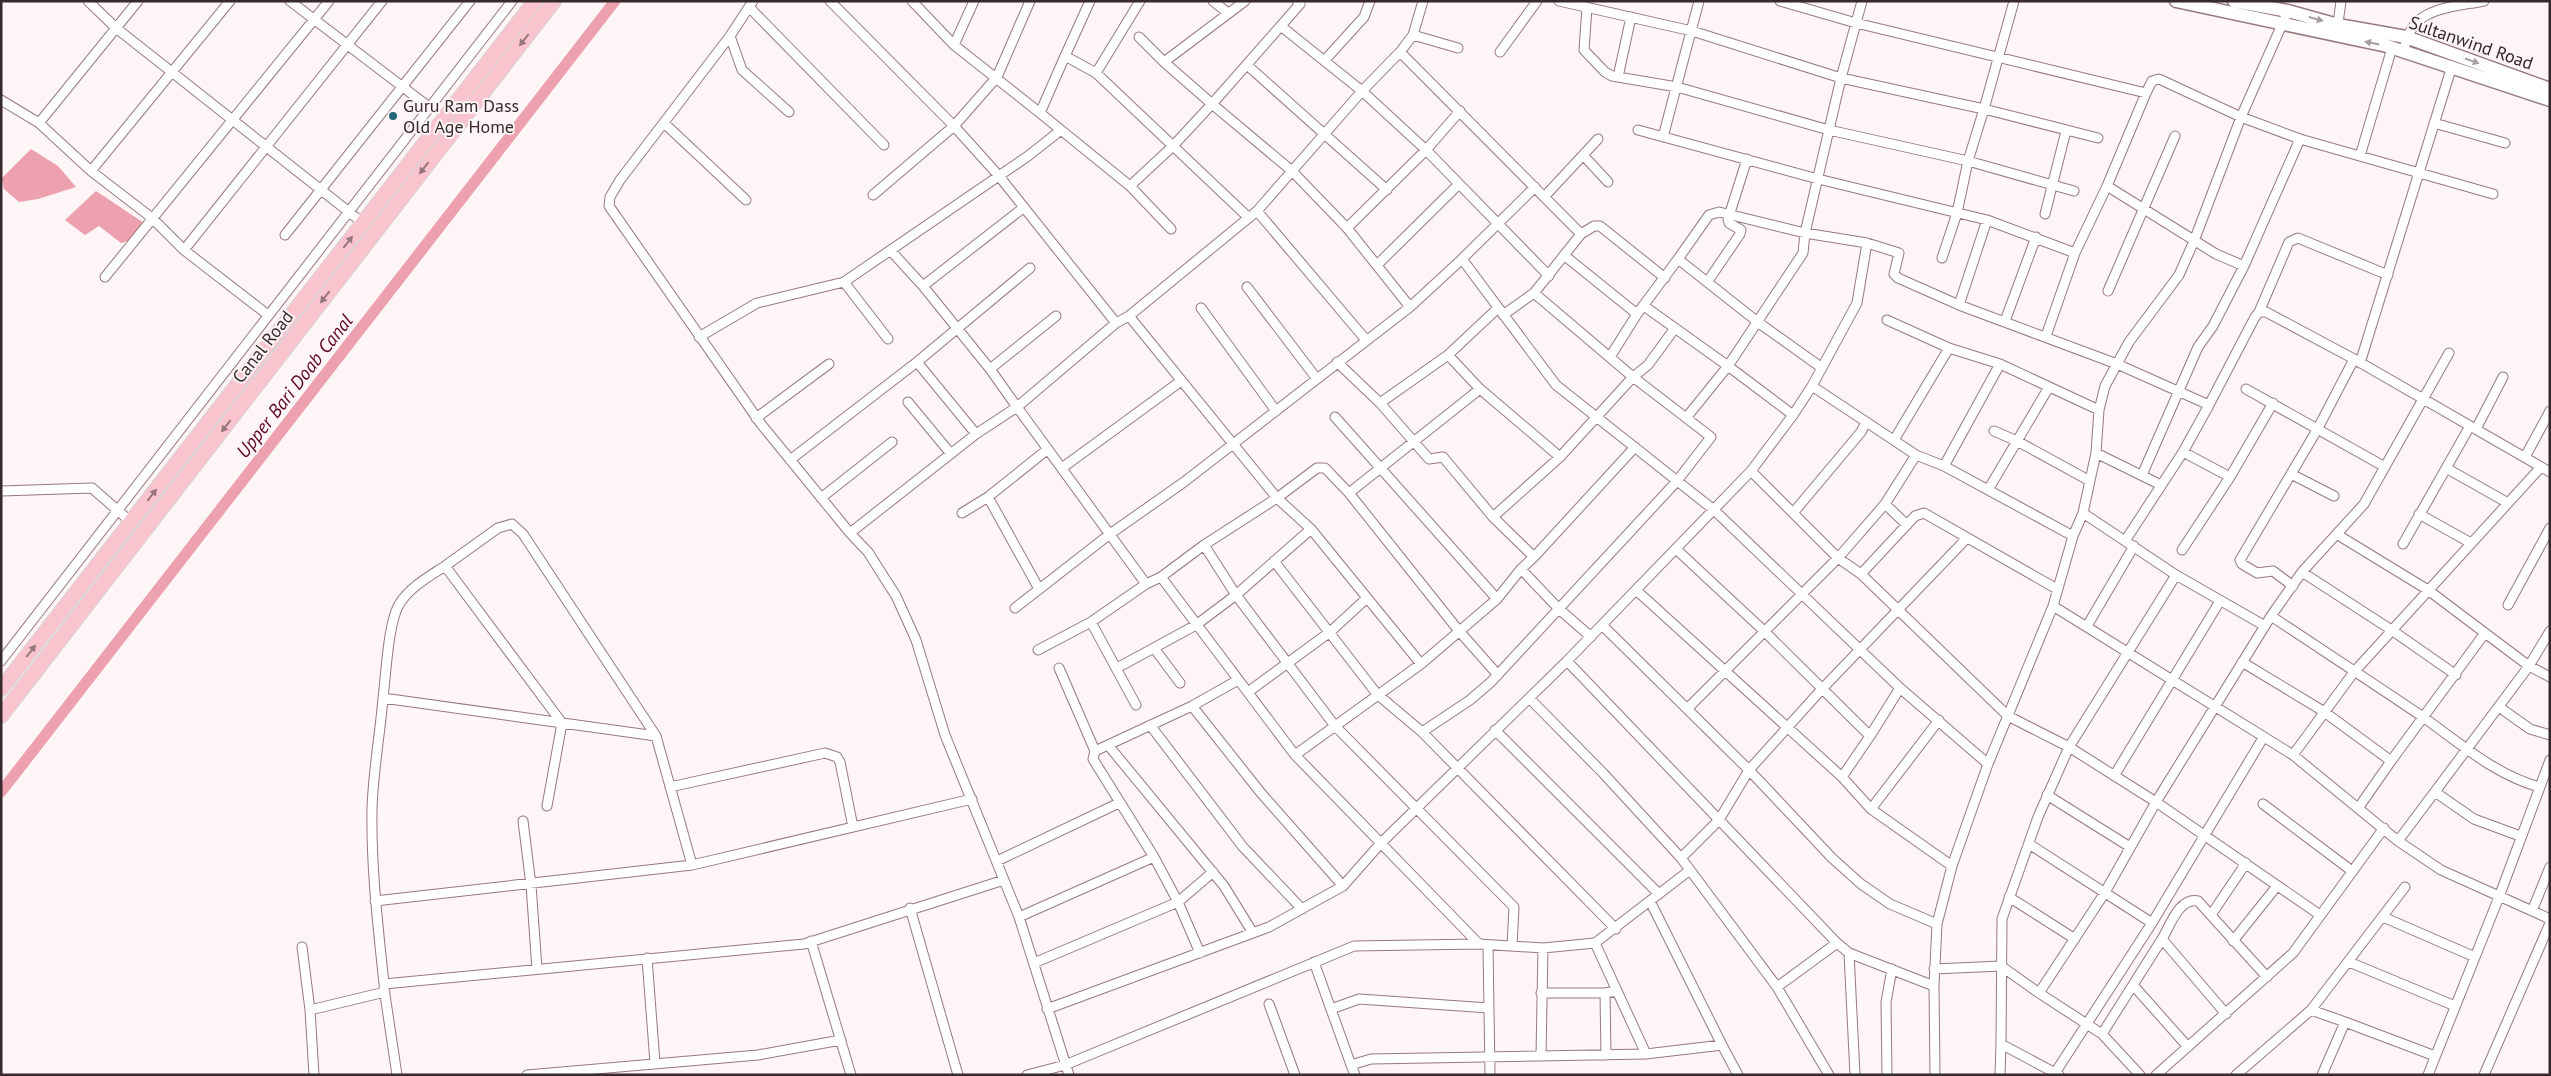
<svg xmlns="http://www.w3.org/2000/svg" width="2551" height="1076" font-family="'PT Sans',sans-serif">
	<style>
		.water { fill: #eda1ae }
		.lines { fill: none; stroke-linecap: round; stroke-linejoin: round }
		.canal { stroke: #eda1ae; stroke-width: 11 }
		.street-casing { stroke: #99797e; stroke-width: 11 }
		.secondary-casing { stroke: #99797e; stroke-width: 15 }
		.primary-casing { stroke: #d7d4d5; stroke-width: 16 }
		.street { stroke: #fff; stroke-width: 9 }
		.secondary { stroke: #fff; stroke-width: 12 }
		.primary { stroke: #fac4ce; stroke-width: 14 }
		.oneway { fill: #a59fa0 }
		.oneway2 { fill: #98767d }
		.poi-dot { fill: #236878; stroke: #fdf5f6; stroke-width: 2 }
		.labels { text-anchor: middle; stroke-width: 4; stroke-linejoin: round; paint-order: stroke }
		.street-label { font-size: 18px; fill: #37292c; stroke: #fdf5f6 }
		.poi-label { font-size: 18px; fill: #37292c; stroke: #fdf5f6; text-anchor: start }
		.water-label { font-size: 19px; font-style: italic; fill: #600426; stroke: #fdf5f6 }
	</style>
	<rect width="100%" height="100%" fill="#fdf5f6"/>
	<path class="water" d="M31 149 58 166 76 187 38 199 19 202 4 189 2 178Z
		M96 191 144 223 130 240 121 243 99 226 85 235 65 220Z"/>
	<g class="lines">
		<path class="canal" d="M1 792 615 1"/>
		<defs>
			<path id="street" d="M88 1 116 28 363 223
				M290 1 429 107
				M753 1 749 7 884 145
				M830 1 954 126 999 176 1116 323
				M912 1 954 45 1040 113
				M1213 1 1228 13
				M1297 1 1300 4 1212 104 1292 171 1347 228 1410 307 1462 259 1556 385 1714 510 1900 688 1988 764
				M1423 1 1413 35 1400 52 1362 91 1257 211 1129 316 1116 323 1017 407 1146 584 1161 577 1295 755 1479 944 1543 948 1595 943 1646 1054 1722 1045 1738 1075
				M1559 1 1692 31 1841 78 1984 109 2014 1
				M1780 1 1856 23 2146 93 2152 81 2159 79 2241 117 2300 139 2493 194
				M1862 1 1841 78 1805 233 1803 253 1728 366 1793 415 1812 386 1916 455 1944 466 2073 536
				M749 7 730 36 620 180 610 197 609 206 761 424 850 533 868 552 896 596 916 640 945 735 1019 917 1069 1075
				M1587 7 1584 50 1605 72 1612 76 1677 87 1829 130 1968 161 1984 109 2098 138
				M1282 27 1362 91 1426 150 1347 228
				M2337 31 2341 1
				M1413 35 1458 48
				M730 36 742 70 789 112
				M1139 37 1164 62
				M954 45 974 1
				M2404 51C2410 7 2448 8 2484 1
				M1400 52 1581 234 1534 293 1503 315
				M1500 52 1537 1
				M1065 56 1090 1
				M1324 61 1364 17 1370 1
				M1247 65 1387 190
				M1096 73 1140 1
				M1618 77 1631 17
				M1 100 39 123 91 171 152 218 184 250 268 315
				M1460 111 1426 150 1549 276
				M39 123 138 1
				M664 123 746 200
				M2434 123 2505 143
				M1638 130 1818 179 1987 220 2075 253 2107 186 2216 254 2244 266 2300 139
				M1663 137 1699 1
				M1583 155 1608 182
				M2360 156 2392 48
				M91 171 230 1
				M1130 186 1040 113 1065 56 1096 73 1249 218
				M2107 186 2146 93
				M873 195 954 126 997 77 1030 1
				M1544 197 1598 139
				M1257 211 1366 340
				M2045 214 2066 131
				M1171 229 1130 186 1173 146 1212 104 1164 62 1245 1
				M1581 234 1594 226H1600L1665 278
				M285 235 470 1
				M1867 243 1899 253 1894 274 1898 278 1959 305 2117 364 2209 405 2255 317 2259 312H2266L2354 359 2550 472
				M184 250 382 1
				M891 251 923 286
				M1565 256 1637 314 1678 259 1759 323 1822 368
				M1942 258 1957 213 1968 161 2074 191
				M1462 259 1535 187
				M1678 259 1709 215 1719 212 1805 233 1867 243 1857 303 1812 386
				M1378 264 1459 184
				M105 277 329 1
				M1708 281 1740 234 1741 230 1729 223 1728 219 1747 159
				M844 282 888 339
				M1247 287 1317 379
				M2108 291 2175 136
				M1534 293 1633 377 1560 457 1493 517 1534 557 1521 569 1559 609 1591 637
				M1959 305 1987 220
				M1644 306 1728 366 1686 418
				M1201 308 1276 411
				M1498 308 1448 355 1480 389 1560 457
				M2259 312 2289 242 2298 238 2388 275
				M1129 316 1277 498 1204 545 1161 577
				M1887 320 1949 348 2000 364 2099 410
				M2005 321 2036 237
				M2046 336 2075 253
				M699 337 757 303 844 282 1028 156 1061 130
				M1610 357 1637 314
				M917 362 1030 268
				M1337 362 1380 403 1429 459 1443 457 1493 517
				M2360 363 2452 66
				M990 369 1056 316
				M2246 389 2385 467
				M908 402 951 454
				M1380 403 1448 355
				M1793 415 1751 471 1838 558 1861 574 2008 716 2069 747 2156 802 2320 915
				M1335 417 1497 599
				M756 418 829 364
				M2476 429 2503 377
				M1994 431 2017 441 2090 481
				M1894 440 1949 348
				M2183 452 2230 477
				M2096 453 2161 485
				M2525 457 2550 411
				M790 460 917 362 976 434 1017 407 990 369 923 286 1023 208
				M1944 466 2000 364
				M1062 468 1181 381
				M2446 468 2508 503
				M1751 471 1567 661 1837 943 1849 953 1934 986
				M2291 474 2334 496
				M2142 475 2198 347 2213 326 2244 266
				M1988 490 2049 387
				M1 491 92 488 131 522
				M1349 493 1480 389
				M988 497 1039 589
				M821 498 892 442
				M1885 504 1907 525
				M962 513 988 497 1048 449
				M1793 513 1861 432 1866 422
				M2083 513 2176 575 2265 626
				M2419 514 2471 543
				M850 533 976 434
				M2338 535 2428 590 2485 633
				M2125 541 2183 452 2209 405
				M2403 544 2470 426
				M1204 545 1236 595 1335 726 1514 907 1512 946
				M1676 549 1764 631 1870 736 1842 777
				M2182 550 2230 477 2273 403
				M1534 557 1635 447
				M1274 561 1377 694 1422 732 1616 929
				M445 566 498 528 512 524 523 534 656 736
				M2302 572 2393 631 2456 675
				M1861 574 1915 516 1924 513 2057 589
				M2293 586 2273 571 2257 573 2242 564 2240 560 2317 430 2354 359
				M1636 590 1842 777 1871 809 1952 866
				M2508 605 2550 528
				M2053 606 2293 755 2398 841 2441 870 2550 919
				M1015 608 1110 534 1184 482 1410 307
				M2271 616C2322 650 2373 683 2423 717 2461 744 2494 774 2539 787
				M1091 622 1136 705
				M1602 625 1749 770 1832 858 1861 884 1890 904 1937 924
				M2087 626 2134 546
				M1154 648 1180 683
				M1038 650 1091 622 1146 584
				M1 661 512 1
				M2242 662 2323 711 2391 761 2359 807
				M1059 668 1095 751
				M1117 668 1196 625 1236 595 1311 529
				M1498 675 1459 631 1349 493 1325 468H1317L1277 498 1311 529 1421 664 1497 599 1521 569
				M1238 680 1192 706 1261 793 1343 886
				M1248 692 1330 632 1367 598
				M383 698C386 675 388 621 400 603 410 587 430 576 445 566L562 723 547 806
				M1529 698 1603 773 1681 858 1690 870 1595 943
				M1192 706 1095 751 1093 759 1154 857 1178 902 1200 953
				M2499 707 2530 729 2550 735
				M1687 709 1838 558 1885 504 1916 455
				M1150 725 1243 847 1302 909
				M1495 730 1659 894
				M1422 732 1470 700 1491 682 1677 481 1711 437 1633 377 1648 365 1675 328
				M1870 736 1900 688
				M1108 745 1224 886 1253 933
				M1295 755 1421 664
				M2293 755 2354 672 2541 467
				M2391 761 2485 633 2529 666 2550 677
				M2114 776 2220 601
				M670 787 825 753 837 757 840 762 853 827
				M2435 792 2474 819 2520 836
				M2047 795 2130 847
				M972 799 692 865 656 736 383 698C380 735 373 772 372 809 371 868 378 926 384 984L804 944 1004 880
				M2263 804 2352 871
				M1871 809 1939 720
				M523 821 531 885 537 969
				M2398 841 2529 666 2550 631
				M2029 844 2152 923
				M1681 858 1719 820 1749 770 1822 689 1967 538
				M997 861 1119 803
				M1690 870 1777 987 1829 1075
				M2009 897 2075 939
				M375 901 692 865
				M1650 901 1722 1045
				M910 908 958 1075
				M2532 911 2550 867
				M2211 915 2246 863
				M1019 917 1154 857
				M2383 917 2475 957
				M811 941 851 1075
				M2233 941 2277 886
				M1488 945 1490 1075
				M302 947 310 1010
				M1849 953 1855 1075
				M647 958 655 1063
				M1314 962 1351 1065
				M2349 962 2455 1006
				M1034 963 1178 902 1213 872
				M1934 969 2001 966 2039 993 2104 894 2156 802 2271 616 2302 572 2364 504 2449 353
				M2133 985 2188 1047
				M1777 987 1837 943
				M384 988 397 1075
				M1541 993H1605
				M2039 993 2102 1034 2140 1075
				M1269 1004 1295 1075
				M1047 1009 1269 927 1343 886 1380 844 1567 661
				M1331 1009 1359 999 1489 1008
				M2311 1010 2345 1022 2322 1075
				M2226 1014 2162 939C2170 926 2179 897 2198 901L2267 977
				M2345 1022 2435 1056
				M2102 1034 2162 939
				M1606 1055 1605 993 1617 991
				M1541 1056 1543 948
				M2055 1073 2152 923 2263 738
				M314 1075 310 1010 385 992
				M527 1075 758 1055 841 1040
				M1027 1075 1065 1065 1354 946 1479 944
				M1355 1075 1351 1065 1371 1059 1646 1054
				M1887 1075 1886 1002 1892 969
				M1935 1075 1934 986 1937 924 1952 866 1988 764 2053 606 2073 536 2083 513 2096 453 2099 410 2105 386 2129 342 2179 275 2194 241 2241 117 2288 11
				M2000 1075 2001 1044
				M2059 1075 2001 1044 2002 919 2038 817 2069 747 2176 575
				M2156 1075 2293 953 2384 828
				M2236 1075 2311 1010 2405 887
				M2428 1075 2499 897 2550 760
				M2484 1075 2550 923"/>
			<path id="secondary" d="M2176 1 2387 46 2550 100
				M2234 1 2288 11 2338 25 2406 37 2550 89"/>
			<path id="primary" d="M1 689 535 1
				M1 716 554 1"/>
		</defs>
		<use href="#street" class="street-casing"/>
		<use href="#secondary" class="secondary-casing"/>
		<use href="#primary" class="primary-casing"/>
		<use href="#street" class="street"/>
		<use href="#secondary" class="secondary"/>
		<use href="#primary" class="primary"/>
	</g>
	<defs><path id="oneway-solid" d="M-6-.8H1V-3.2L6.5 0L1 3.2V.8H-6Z" transform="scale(1.25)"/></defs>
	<g class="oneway">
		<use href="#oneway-solid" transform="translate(2316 19) rotate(15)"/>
		<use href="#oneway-solid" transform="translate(2372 43) rotate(-169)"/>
		<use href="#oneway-solid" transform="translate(2472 61) rotate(19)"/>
	</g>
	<g class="oneway2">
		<use href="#oneway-solid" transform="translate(524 40) rotate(128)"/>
		<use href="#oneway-solid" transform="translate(424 168) rotate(128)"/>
		<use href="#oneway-solid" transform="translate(348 242) rotate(-52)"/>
		<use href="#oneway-solid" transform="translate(325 297) rotate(128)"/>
		<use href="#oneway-solid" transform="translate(226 426) rotate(128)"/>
		<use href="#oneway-solid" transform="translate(152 495) rotate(-52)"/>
		<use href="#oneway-solid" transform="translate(31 651) rotate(-52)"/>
	</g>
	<circle class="poi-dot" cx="393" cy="116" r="5"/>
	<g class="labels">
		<g class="street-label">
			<text transform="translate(2471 43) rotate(19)" y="6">Sultanwind Road</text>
			<text transform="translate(263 347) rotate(-52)" y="6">Canal Road</text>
		</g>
		<g class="poi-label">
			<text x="403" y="112">Guru Ram Dass<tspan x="403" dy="21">Old Age Home</tspan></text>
		</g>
		<g class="water-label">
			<text transform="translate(294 386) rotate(-52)" y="7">Upper Bari Doab Canal</text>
		</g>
	</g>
	<rect width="2551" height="1076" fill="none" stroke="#37292c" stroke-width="5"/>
</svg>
